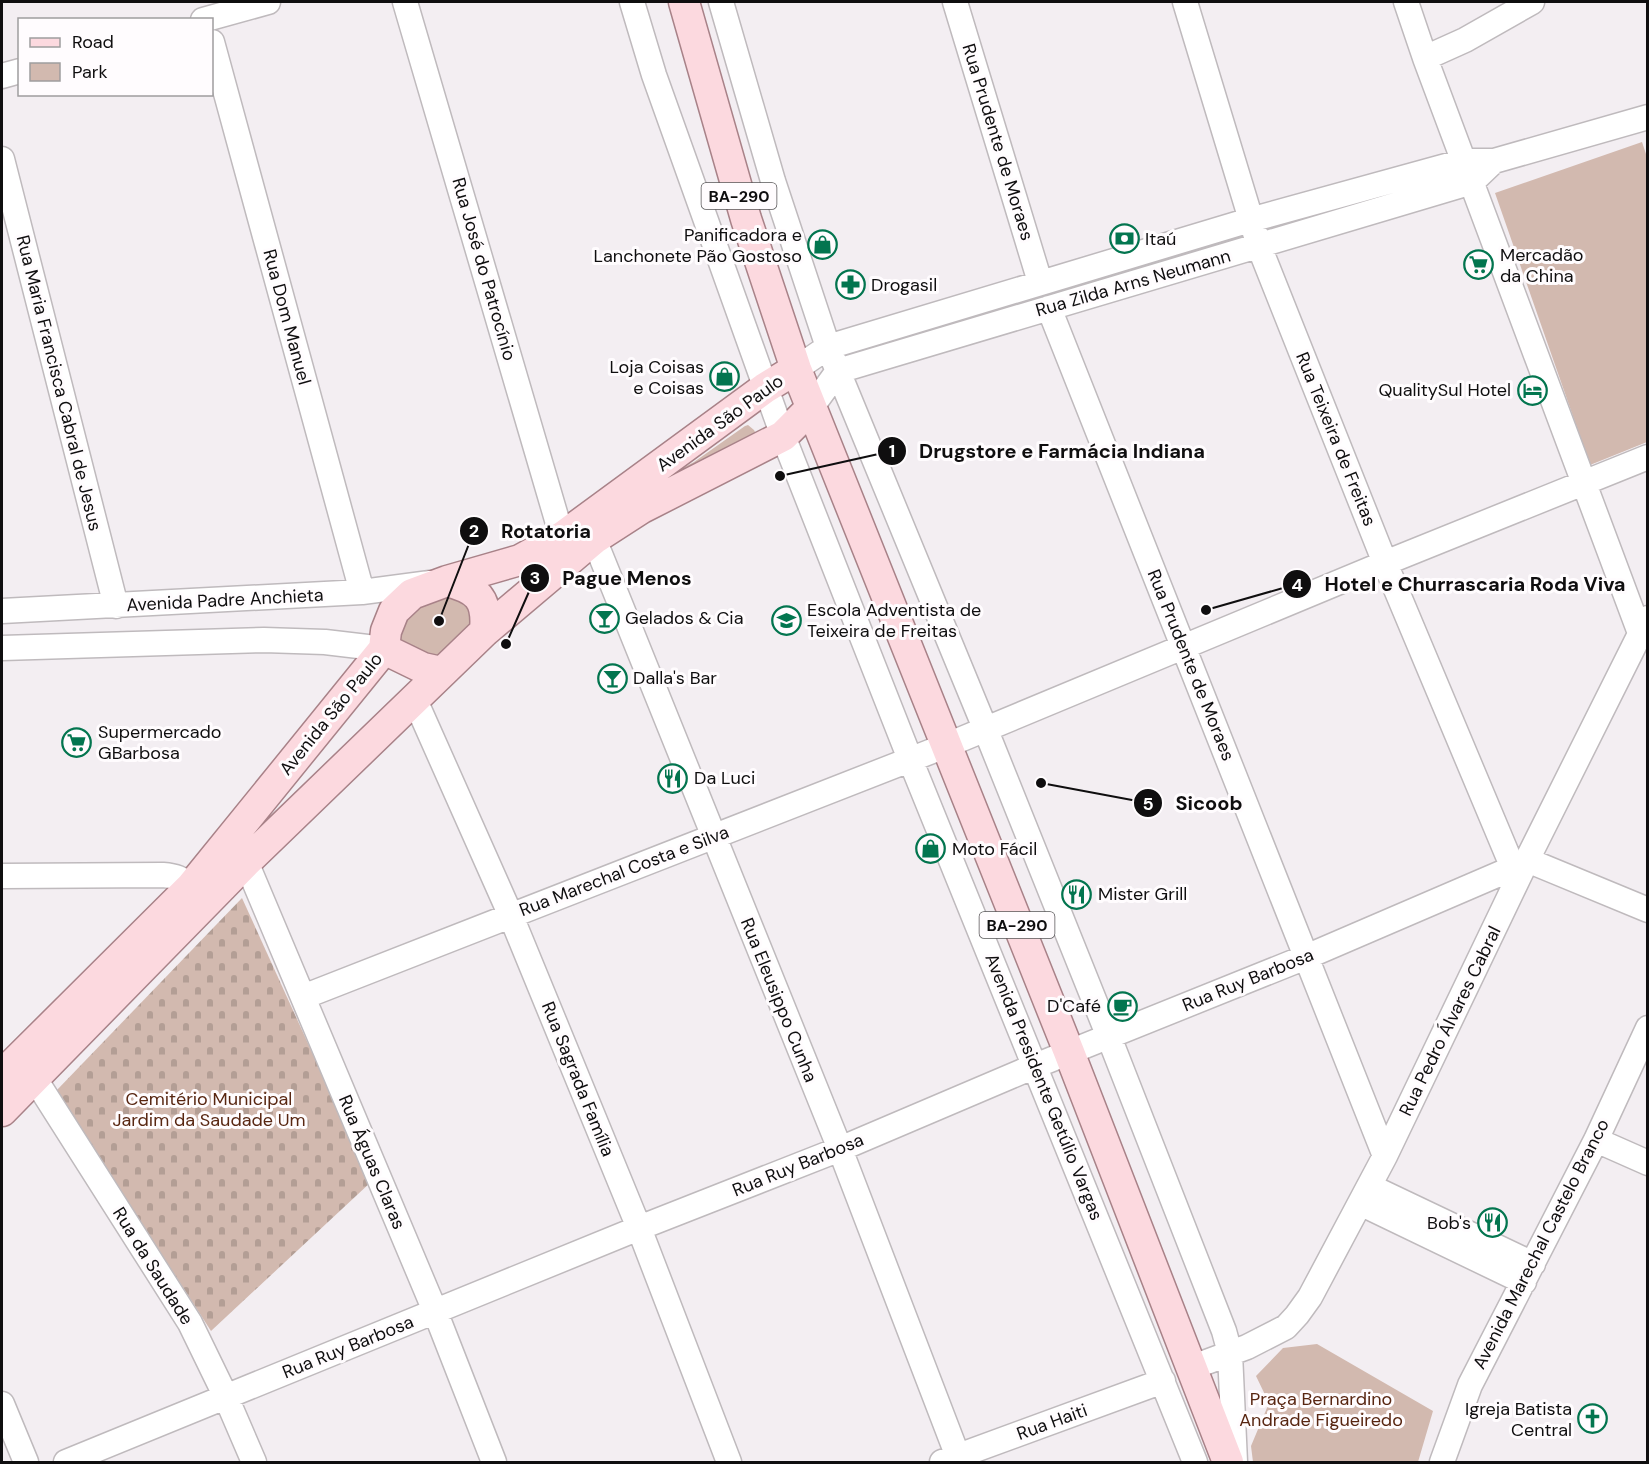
<svg xmlns="http://www.w3.org/2000/svg" width="1649" height="1464" font-family="'DM Sans',sans-serif">
	<style>
		.green { fill: #d2b9af }
		.cemetery { fill: url(#cemetery-stones) }
		.lines { fill: none; stroke-linecap: round; stroke-linejoin: round }
		.minor-casing { stroke: #bfbabd; stroke-width: 27 }
		.major-casing { stroke: #a88288; stroke-width: 33 }
		.minor { stroke: #fff; stroke-width: 24 }
		.major { stroke: #fcd9df; stroke-width: 30 }
		.labels { text-anchor: middle; stroke-width: 6; stroke-linejoin: round; paint-order: stroke }
		.shield { fill: #fffcfe; stroke: #575557; stroke-width: 1.5 }
		.shield-label { font-size: 16px; font-weight: bold; fill: #0f0e0f }
		.street-label { font-size: 18px; fill: #0f0e0f; stroke: #fffcfe }
		.poi-label { font-size: 18px; fill: #0f0e0f; stroke: #fffcfe; text-anchor: start }
		.park-label { font-size: 18px; fill: #582611; stroke: #fffcfe }
		.leader { fill: none; stroke: #0f0e0f; stroke-width: 2 }
		.callout-dot { fill: #0f0e0f; stroke: #fffcfe; stroke-width: 2 }
		.mark-label { font-size: 18px; text-anchor: middle; font-weight: bold; fill: #fff }
		.callout-label { font-size: 20px; text-anchor: middle; font-weight: bold; fill: #0f0e0f; stroke: #fffcfe; stroke-width: 6; stroke-linejoin: round; paint-order: stroke }
	</style>
	<defs>
		<pattern id="cemetery-stones" width="16" height="16" patternUnits="userSpaceOnUse" patternTransform="scale(1.5)"><rect width="16" height="16" fill="#d2b9af"/><path d="M2 7V4a2 2 0 0 1 4 0v3zM10 15v-3a2 2 0 0 1 4 0v3z" fill="#b39e95"/></pattern>
	</defs>
	<rect width="100%" height="100%" fill="#f3eef2"/>
	<path class="green" d="M1642 142 1648 160 1647 442 1590 465 1495 193Z
		M748 425 754 430 757 436 629 497 694 462 745 426Z
		M465 593 478 628 438 660 392 644 413 603Z
		M1317 1344 1433 1411 1418 1462H1253L1251 1446 1269 1403 1256 1376 1283 1348Z"/>
	<path class="cemetery" d="M242 898 371 1182 211 1331 56 1091Z"/>
	<g class="lines">
		<defs>
			<path id="minor" d="M405 2 562 537
				M632 2 654 75 783 436 910 759 1195 1462
				M721 2 773 181 828 347 985 728 1109 1037 1224 1331 1230 1353 1235 1462
				M955 2 1040 282
				M1185 2 1259 246 1385 563 1513 868
				M1406 2 1425 58 1640 633
				M203 20 268 2
				M212 42 362 592
				M1425 58 1465 40 1532 2
				M2 76 20 71
				M2 159 116 606
				M1049 308 1385 1156
				M796 369 828 347 1250 220 1464 161H1494L1648 117
				M811 408 838 371 1472 182 1494 161
				M594 539 840 1149 960 1462
				M2 611 362 592 430 583
				M2 648 264 640 325 642 384 649
				M415 700 511 916 639 1228 729 1462
				M246 862 435 1311 494 1462
				M2 876 163 875C175 876 182 878 191 887
				M303 997 945 746 1385 563 1648 457
				M35 1079 190 1323 226 1397 254 1462
				M1596 1140 1648 1163
				M1369 1186 1533 1264
				M1360 1203 1524 1282
				M1193 1367 1247 1347 1286 1327 1297 1315 1310 1297 1385 1156 1527 860 1648 618
				M2 1404 26 1462
				M66 1462 639 1228 840 1149 1035 1066 1306 957 1513 868 1527 860 1648 910
				M942 1462 1163 1381
				M1442 1462 1470 1385 1596 1140 1648 1028"/>
			<path id="major" d="M684 2 746 219 796 369 1069 1052 1228 1462
				M447 581C477 589 488 598 485 631
				M384 649 423 668 441 672
				M2 1075 191 887 384 649 386 631 394 611 412 594 447 581 520 560 562 537 765 388 796 369
				M2 1111 246 862 485 631 594 539 642 508 783 436 811 408"/>
		</defs>
		<use href="#minor" class="minor-casing"/>
		<use href="#major" class="major-casing"/>
		<use href="#minor" class="minor"/>
		<use href="#major" class="major"/>
	</g>
	<defs>
		<symbol id="bank-ring" viewBox="-11 -11 22 22"><circle r="9.5" fill="#fffcfe" stroke="#03754f" stroke-width="1.5"/><path d="M-6-4H6V4H-6ZM0-2.3a2.3 2.3 0 1 0 0 4.6a2.3 2.3 0 1 0 0-4.6Z" fill="#03754f"/></symbol>
		<symbol id="shop-ring" viewBox="-11 -11 22 22"><circle r="9.5" fill="#fffcfe" stroke="#03754f" stroke-width="1.5"/><path d="M-5-2.5h2.3a2.7 3.5 0 0 1 5.4 0H5L5.5 6h-11ZM-1.5-2.5h3a1.5 2.3 0 0 0-3 0Z" fill="#03754f"/></symbol>
		<symbol id="supermarket-ring" viewBox="-11 -11 22 22"><circle r="9.5" fill="#fffcfe" stroke="#03754f" stroke-width="1.5"/><path d="M-6-5.5h2.5l.6 2H6L4.5 2H-2.5L-4.4-4H-6ZM-1.5 3.2a1.3 1.3 0 1 0 .1 0ZM3 3.2a1.3 1.3 0 1 0 .1 0Z" fill="#03754f"/></symbol>
		<symbol id="pharmacy-ring" viewBox="-11 -11 22 22"><circle r="9.5" fill="#fffcfe" stroke="#03754f" stroke-width="1.5"/><path d="M-2-6h4v4h4v4h-4v4h-4v-4h-4v-4h4Z" fill="#03754f"/></symbol>
		<symbol id="hotel-ring" viewBox="-11 -11 22 22"><circle r="9.5" fill="#fffcfe" stroke="#03754f" stroke-width="1.5"/><path d="M-6-4.5h1.5V1H6V5H4.5V3h-9V5H-6ZM-4 0a1.8 1.8 0 1 1 3.6 0ZM.5 0V-2.5h3Q6-2.5 6 0Z" fill="#03754f"/></symbol>
		<symbol id="bar-ring" viewBox="-11 -11 22 22"><circle r="9.5" fill="#fffcfe" stroke="#03754f" stroke-width="1.5"/><path d="M-6-5H6L.8 .8V4.5H3.5V6h-7V4.5H-.8V.8Z" fill="#03754f"/></symbol>
		<symbol id="school-ring" viewBox="-11 -11 22 22"><circle r="9.5" fill="#fffcfe" stroke="#03754f" stroke-width="1.5"/><path d="M0-5L7-2L0 1L-7-2ZM-4 1L0 2.5L4 1V4Q0 6-4 4Z" fill="#03754f"/></symbol>
		<symbol id="restaurant-ring" viewBox="-11 -11 22 22"><circle r="9.5" fill="#fffcfe" stroke="#03754f" stroke-width="1.5"/><path d="M-5-6h1v4h1v-4h1v4h1v-4h1v5L-1.5 .5V6h-2V.5L-5-1ZM5-6V6H3V1.5H1.5Q1.5-4 5-6Z" fill="#03754f"/></symbol>
		<symbol id="cafe-ring" viewBox="-11 -11 22 22"><circle r="9.5" fill="#fffcfe" stroke="#03754f" stroke-width="1.5"/><path d="M-5.5-4.5H6V0H3Q3 3.5 0 3.5H-2.5Q-5.5 3.5-5.5 0ZM3-3.2v2h1.7v-2ZM-6 4.5H4V6H-6Z" fill="#03754f"/></symbol>
		<symbol id="church-ring" viewBox="-11 -11 22 22"><circle r="9.5" fill="#fffcfe" stroke="#03754f" stroke-width="1.5"/><path d="M-1.2-6h2.4v3.5h3.3v2.4h-3.3V6h-2.4V-.1h-3.3v-2.4h3.3Z" fill="#03754f"/></symbol>
	</defs>
	<g fill-rule="evenodd">
		<use href="#bank-ring" x="1108" y="222" width="33" height="33"/>
		<use href="#shop-ring" x="806" y="228" width="33" height="33"/>
		<use href="#supermarket-ring" x="1462" y="248" width="33" height="33"/>
		<use href="#pharmacy-ring" x="834" y="268" width="33" height="33"/>
		<use href="#shop-ring" x="708" y="360" width="33" height="33"/>
		<use href="#hotel-ring" x="1516" y="374" width="33" height="33"/>
		<use href="#bar-ring" x="588" y="602" width="33" height="33"/>
		<use href="#school-ring" x="770" y="604" width="33" height="33"/>
		<use href="#bar-ring" x="596" y="662" width="33" height="33"/>
		<use href="#supermarket-ring" x="60" y="726" width="33" height="33"/>
		<use href="#restaurant-ring" x="656" y="762" width="33" height="33"/>
		<use href="#shop-ring" x="914" y="832" width="33" height="33"/>
		<use href="#restaurant-ring" x="1060" y="878" width="33" height="33"/>
		<use href="#cafe-ring" x="1106" y="990" width="33" height="33"/>
		<use href="#restaurant-ring" x="1476" y="1206" width="33" height="33"/>
		<use href="#church-ring" x="1576" y="1402" width="33" height="33"/>
	</g>
	<g class="labels">
		<g class="shield">
			<rect x="701.5" y="183" width="75" height="26" rx="4.5"/>
			<rect x="979.5" y="912" width="75" height="26" rx="4.5"/>
		</g>
		<g class="shield-label">
			<text x="739" y="202">BA-290</text>
			<text x="1017" y="931">BA-290</text>
		</g>
		<g class="street-label">
			<text transform="translate(998 142) rotate(73)" y="6">Rua Prudente de Moraes</text>
			<text transform="translate(484 269) rotate(74)" y="6">Rua José do Patrocínio</text>
			<text transform="translate(1133 283) rotate(-16)" y="6">Rua Zilda Arns Neumann</text>
			<text transform="translate(287 317) rotate(75)" y="6">Rua Dom Manuel</text>
			<text transform="translate(59 383) rotate(76)" y="6">Rua Maria Francisca Cabral de Jesus</text>
			<text transform="translate(720 423) rotate(-36)" y="6">Avenida São Paulo</text>
			<text transform="translate(1336 439) rotate(68)" y="6">Rua Teixeira de Freitas</text>
			<text transform="translate(225 600) rotate(-3)" y="6">Avenida Padre Anchieta</text>
			<text transform="translate(1191 665) rotate(68)" y="6">Rua Prudente de Moraes</text>
			<text transform="translate(331 714) rotate(-51)" y="6">Avenida São Paulo</text>
			<text transform="translate(624 871) rotate(-21)" y="6">Rua Marechal Costa e Silva</text>
			<text transform="translate(1248 980) rotate(-22)" y="6">Rua Ruy Barbosa</text>
			<text transform="translate(779 1000) rotate(68)" y="6">Rua Eleusippo Cunha</text>
			<text transform="translate(1450 1021) rotate(-64)" y="6">Rua Pedro Álvares Cabral</text>
			<text transform="translate(578 1079) rotate(68)" y="6">Rua Sagrada Família</text>
			<text transform="translate(1044 1087) rotate(68)" y="6">Avenida Presidente Getúlio Vargas</text>
			<text transform="translate(372 1162) rotate(67)" y="6">Rua Águas Claras</text>
			<text transform="translate(798 1165) rotate(-22)" y="6">Rua Ruy Barbosa</text>
			<text transform="translate(1541 1244) rotate(-63)" y="6">Avenida Marechal Castelo Branco</text>
			<text transform="translate(153 1266) rotate(58)" y="6">Rua da Saudade</text>
			<text transform="translate(348 1347) rotate(-22)" y="6">Rua Ruy Barbosa</text>
			<text transform="translate(1052 1422) rotate(-20)" y="6">Rua Haiti</text>
		</g>
		<g class="poi-label">
			<text x="802" y="241" text-anchor="end">Panificadora e<tspan x="802" dy="21">Lanchonete Pão Gostoso</tspan></text>
			<text x="1145" y="245">Itaú</text>
			<text x="1500" y="261">Mercadão<tspan x="1500" dy="21">da China</tspan></text>
			<text x="871" y="291">Drogasil</text>
			<text x="704" y="373" text-anchor="end">Loja Coisas<tspan x="704" dy="21">e Coisas</tspan></text>
			<text x="1511" y="396" text-anchor="end">QualitySul Hotel</text>
			<text x="807" y="616">Escola Adventista de<tspan x="807" dy="21">Teixeira de Freitas</tspan></text>
			<text x="625" y="624">Gelados &amp; Cia</text>
			<text x="633" y="684">Dalla's Bar</text>
			<text x="98" y="738">Supermercado<tspan x="98" dy="21">GBarbosa</tspan></text>
			<text x="694" y="784">Da Luci</text>
			<text x="952" y="855">Moto Fácil</text>
			<text x="1098" y="900">Mister Grill</text>
			<text x="1101" y="1012" text-anchor="end">D'Café</text>
			<text x="1471" y="1229" text-anchor="end">Bob's</text>
			<text x="1572" y="1415" text-anchor="end">Igreja Batista<tspan x="1572" dy="21">Central</tspan></text>
		</g>
		<g class="park-label">
			<text x="209" y="1105">Cemitério Municipal<tspan x="209" dy="21">Jardim da Saudade Um</tspan></text>
			<text x="1321" y="1405">Praça Bernardino<tspan x="1321" dy="21">Andrade Figueiredo</tspan></text>
		</g>
	</g>
	<path class="leader" d="M780 476L892 451M439 621L474 531M506 644L535 578M1206 610L1297 584M1041 783L1148 803"/>
	<g class="callout-dot">
		<circle cx="780" cy="476" r="6"/>
		<circle cx="439" cy="621" r="6"/>
		<circle cx="506" cy="644" r="6"/>
		<circle cx="1206" cy="610" r="6"/>
		<circle cx="1041" cy="783" r="6"/>
		<circle cx="892" cy="451" r="15"/>
		<circle cx="474" cy="531" r="15"/>
		<circle cx="535" cy="578" r="15"/>
		<circle cx="1297" cy="584" r="15"/>
		<circle cx="1148" cy="803" r="15"/>
	</g>
	<g class="mark-label">
		<text x="892" y="457">1</text>
		<text x="474" y="537">2</text>
		<text x="535" y="584">3</text>
		<text x="1297" y="591">4</text>
		<text x="1148" y="810">5</text>
	</g>
	<g class="callout-label">
		<text x="1062" y="458">Drugstore e Farmácia Indiana</text>
		<text x="546" y="538">Rotatoria</text>
		<text x="627" y="585">Pague Menos</text>
		<text x="1475" y="591">Hotel e Churrascaria Roda Viva</text>
		<text x="1209" y="810">Sicoob</text>
	</g>
	<rect width="1649" height="1464" fill="none" stroke="#0f0e0f" stroke-width="6"/>
	<rect x="18" y="18" width="195" height="78" fill="#fffcfe" stroke="#9f9d9e" stroke-width="1.5"/>
	<rect x="30" y="38" width="30" height="9" fill="#fcd9df" stroke="#9f9d9e" stroke-width="1.5"/>
	<text x="72" y="48" font-size="18" fill="#0f0e0f">Road</text>
	<rect x="30" y="63" width="30" height="18" fill="#d2b9af" stroke="#9f9d9e" stroke-width="1.5"/>
	<text x="72" y="78" font-size="18" fill="#0f0e0f">Park</text>
</svg>
